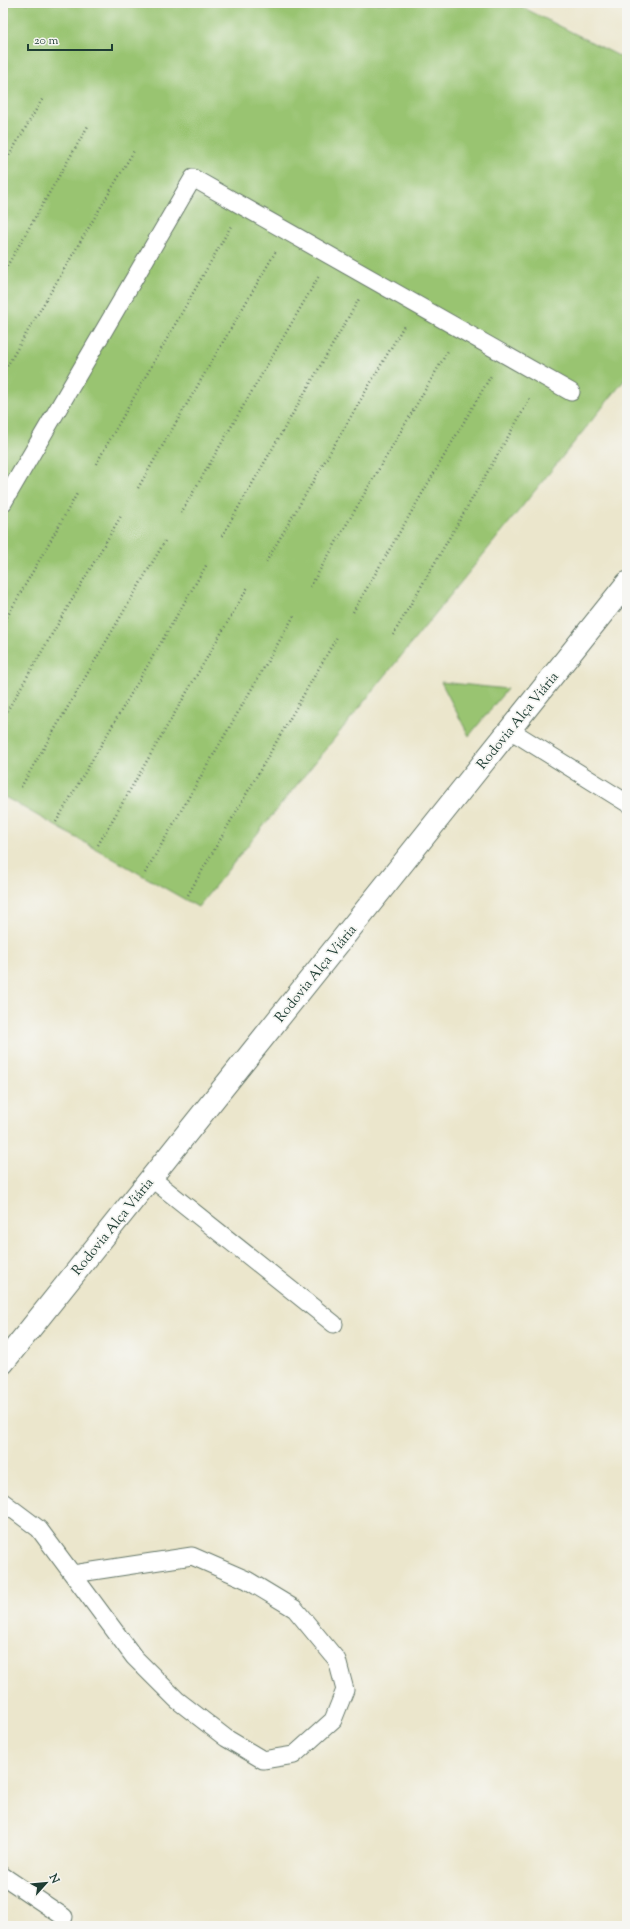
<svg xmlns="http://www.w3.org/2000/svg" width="630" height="1929" font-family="'Sorts Mill Goudy',serif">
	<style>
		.green { fill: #99c471; stroke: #5c8052 }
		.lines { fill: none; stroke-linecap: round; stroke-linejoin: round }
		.lane-casing { stroke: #667869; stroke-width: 19 }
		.highway-casing { stroke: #667869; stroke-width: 24 }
		.path { stroke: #667869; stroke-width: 2.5; stroke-dasharray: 1 3; stroke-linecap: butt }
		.lane { stroke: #fff; stroke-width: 17 }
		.highway { stroke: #fff; stroke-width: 22 }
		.labels { text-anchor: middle; stroke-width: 3.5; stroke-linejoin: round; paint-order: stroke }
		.street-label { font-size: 14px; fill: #1f3d34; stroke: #f6f6f2 }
	</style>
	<rect width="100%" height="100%" fill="#f6f6f2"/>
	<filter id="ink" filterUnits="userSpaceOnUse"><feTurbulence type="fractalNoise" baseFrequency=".025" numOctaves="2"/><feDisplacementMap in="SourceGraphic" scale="8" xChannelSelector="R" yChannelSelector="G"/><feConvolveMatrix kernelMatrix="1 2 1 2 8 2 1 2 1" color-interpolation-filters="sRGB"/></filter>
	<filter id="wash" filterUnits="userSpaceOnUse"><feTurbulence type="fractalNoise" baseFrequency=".012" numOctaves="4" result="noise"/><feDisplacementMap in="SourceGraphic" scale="16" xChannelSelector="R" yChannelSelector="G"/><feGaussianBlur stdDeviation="0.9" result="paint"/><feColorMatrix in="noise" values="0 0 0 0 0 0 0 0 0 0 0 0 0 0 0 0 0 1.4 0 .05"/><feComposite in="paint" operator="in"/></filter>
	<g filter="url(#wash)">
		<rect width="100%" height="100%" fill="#ebe6cc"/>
		<path class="green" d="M3 3H514L627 60V377L198 907 3 796Z
			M441 682 507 689 469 736Z"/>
	</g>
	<g filter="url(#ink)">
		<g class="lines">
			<defs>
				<path id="lane" d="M3 503 193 178 571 392
					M510 730 627 803
					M151 1178 334 1324
					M3 1502 39 1529 134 1657 177 1700 226 1738 263 1760 294 1755 333 1720 345 1690 337 1660 295 1609 247 1580 192 1556 73 1574
					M3 1876 64 1917"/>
				<path id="highway" d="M3 1363 627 583"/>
			</defs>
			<use href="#lane" class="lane-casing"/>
			<use href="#highway" class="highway-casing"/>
			<path class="path" d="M3 166 43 98
				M3 273 88 126
				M3 373 135 149
				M96 464 231 226
				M138 488 276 251
				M181 513 319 276
				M222 536 359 299
				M266 562 405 324
				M310 587 449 349
				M353 612 492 374
				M3 624 78 492
				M393 635 531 397
				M3 718 121 516
				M21 787 165 541
				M56 822 207 564
				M98 845 248 587
				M145 873 295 614
				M188 895 337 637"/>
			<use href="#lane" class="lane"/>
			<use href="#highway" class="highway"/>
		</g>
	</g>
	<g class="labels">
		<g class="street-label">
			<text transform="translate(517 720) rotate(-51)" y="5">Rodovia Alça Viária</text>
			<text transform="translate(315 973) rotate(-51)" y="5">Rodovia Alça Viária</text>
			<text transform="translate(112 1226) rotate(-51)" y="5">Rodovia Alça Viária</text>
		</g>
	</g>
	<rect width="630" height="1929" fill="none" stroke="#f6f6f2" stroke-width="16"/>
	<g transform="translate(46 1883) rotate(63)" stroke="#f6f6f2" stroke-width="3" paint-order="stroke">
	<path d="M0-3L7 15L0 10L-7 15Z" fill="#1f3d34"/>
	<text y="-6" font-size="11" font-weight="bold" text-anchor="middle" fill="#1f3d34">N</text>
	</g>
	<path d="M28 44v6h84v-6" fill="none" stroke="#1f3d34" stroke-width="2"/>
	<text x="34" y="44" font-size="12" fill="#1f3d34" stroke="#f6f6f2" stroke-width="3" paint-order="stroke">20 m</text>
</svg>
